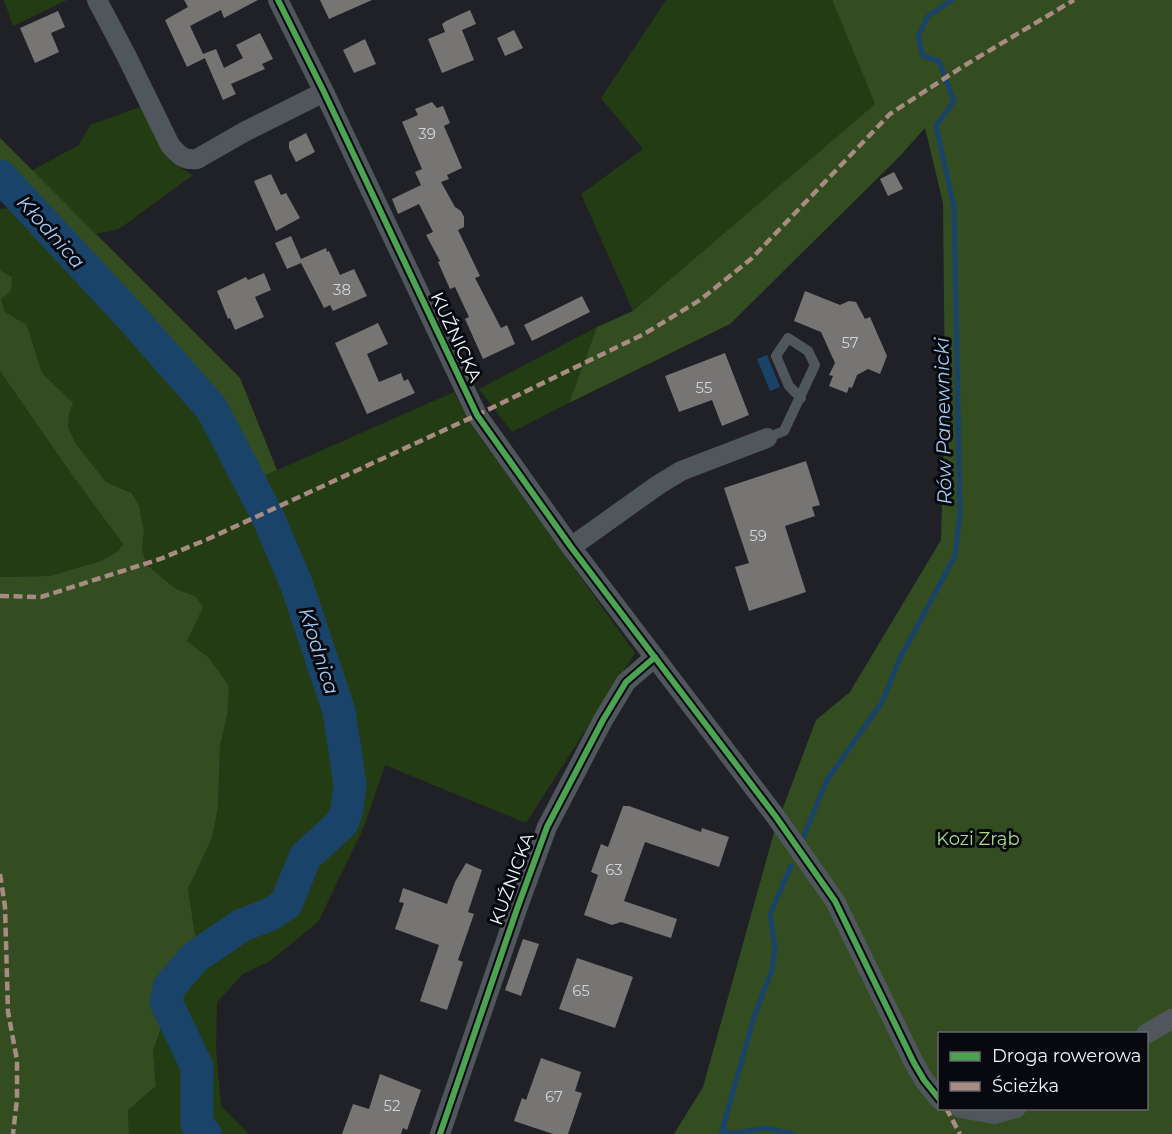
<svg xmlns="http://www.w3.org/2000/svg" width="1172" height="1134" font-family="Montserrat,sans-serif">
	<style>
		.green { fill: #243c13 }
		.forest { fill: #334d21; fill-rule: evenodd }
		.water { fill: #1a4369 }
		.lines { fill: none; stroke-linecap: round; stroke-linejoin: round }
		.stream { stroke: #1a4369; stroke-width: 5 }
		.river { stroke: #1a4369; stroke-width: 33 }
		.building { fill: #767574 }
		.service { stroke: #4f575c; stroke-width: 10 }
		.minor { stroke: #4f575c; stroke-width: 20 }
		.quiet { stroke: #a88b81; stroke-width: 4.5; stroke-dasharray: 9 4.5; stroke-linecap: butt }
		.cycleway-casing { stroke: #08090e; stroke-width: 10 }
		.cycleway { stroke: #4ca352; stroke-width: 6 }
		.labels { text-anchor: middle; stroke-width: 6; stroke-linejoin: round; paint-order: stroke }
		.number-label { font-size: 15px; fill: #d2d4d9 }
		.street-label { font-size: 18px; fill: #f0f3fb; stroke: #08090e }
		.park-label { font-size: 18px; fill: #aadb8c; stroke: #08090e }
		.water-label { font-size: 20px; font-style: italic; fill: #a3c9f1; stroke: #08090e }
	</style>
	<rect width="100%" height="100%" fill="#202126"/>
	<path class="green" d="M4 0H67L13 26Z
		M666 0H832L875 104 633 311 581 194 643 149 601 98Z
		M143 106 170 161 193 175 119 229 96 234 31 171 79 145 90 125Z
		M13 198 168 364 199 403 230 455 272 538 293 592 326 690 333 721 336 749 343 768 344 785 341 808 329 826 301 855 284 895 276 903 236 921 197 948 188 889 212 838 218 808 220 746 227 716 208 657 187 641 195 596 176 589 147 565 142 549 144 532 133 493 106 482 76 444 68 427 69 414 57 387 42 373 27 325 5 312 1 299 12 277 0 270V209L10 208Z
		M597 327 569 403 512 432 479 389Z
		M0 371 72 475 123 544 118 551 101 561 49 576 0 577Z
		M454 392 472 426 635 653 526 823 385 765 364 827 318 922 270 961 243 974 217 1002 216 1049 221 1106 249 1134H216L203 1117 206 1067 172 1006 178 980 246 931 267 924 286 914 298 899 313 857 351 821 356 780 343 712 324 645 292 554 257 479Z
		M165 1017C176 1031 190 1052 192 1071 194 1092 181 1115 196 1134H129L128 1110 156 1086 153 1051Z"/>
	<path class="forest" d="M832 0H1172V1134H674L703 1087 775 829 816 720 850 692 941 540 945 396 943 203 925 128 899 157 730 324 569 403 597 327 633 311 875 104ZM940 1034H1146V1108H940Z
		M0 138 240 378 277 470 257 479 223 411 174 353 0 169Z
		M0 270 12 277 11 291 1 299 5 312 27 325 42 373 73 403 69 414 68 427 76 444 106 482 132 493 139 506 144 532 142 549 147 565 176 589 195 596 203 607 187 641 208 657 229 686 227 716 220 746 218 808 212 838 188 889 197 948 164 979 158 997 165 1017 153 1051 156 1086 128 1110 129 1134H0V577L49 576 101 561 118 551 123 544 72 475 0 371Z"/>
	<path class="water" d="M767 355 780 387 770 391 757 359Z"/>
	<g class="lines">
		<path class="stream" d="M802 840 827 780 882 702 900 658 955 556 960 514 954 207 936 126 954 101 939 61 923 56 918 36 928 16 952 0
			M723 1127 730 1134 765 1128 793 1134
			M721 1134 755 1014 772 970 775 947 770 914 791 866"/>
		<path class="river" d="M0 176 132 318 212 409 268 517 296 583 339 711 350 785 347 810 342 823 305 857 286 904 269 915 242 925 195 957 169 987 166 1002 197 1067V1124L205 1134"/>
	</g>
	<path class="building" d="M184 0H258L224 18 221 10 190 26 205 58 187 67 165 20 188 7Z
		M320 0H372L329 19Z
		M470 10 476 24 462 30 474 60 442 73 428 39 445 32 442 24 446 21Z
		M58 11 65 27 51 33 59 52 35 63 20 28Z
		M514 30 523 48 505 56 497 38Z
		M260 33 273 59 262 64 265 69 231 84 236 94 223 100 203 54 216 49 224 68 243 58 236 45Z
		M365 39 376 64 354 73 343 50Z
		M432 102 437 108 443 106 450 123 444 126 462 168 447 175 449 179 441 182 455 207 461 211 464 217V227L458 230 480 276 475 278 501 328 507 325 515 344 483 359 465 319 469 317 455 287 450 289 438 262 440 261 426 235 433 232 419 204 398 214 392 199 421 185 415 172 422 169 402 122 418 115 415 109Z
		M306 133 315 152 296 162 289 148V142Z
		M894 172 903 189 888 196 880 179Z
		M271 174 281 195 286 193 300 218 276 231 254 181Z
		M291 236 301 259 326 248 327 252 329 251 340 275 354 269 367 296 333 311 330 305 324 308 301 263 287 269 275 243Z
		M264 273 271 290 255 297 264 317 235 330 230 318 228 319 217 291 246 277 248 280Z
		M805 291 840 305 849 301 856 302 865 319 870 317 887 356 880 374 868 369 857 375 852 388 849 387 847 393 829 386 833 376 829 375 835 363 821 332 794 321Z
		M582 296 590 312 532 341 524 325Z
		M378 323 388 344 367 354 379 382 401 373 404 381 408 379 415 393 367 414 335 343Z
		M725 353 749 415 722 426 712 400 679 412 665 376Z
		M806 461 820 505 812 507 815 516 785 526 806 592 749 611 735 567 749 563 724 488Z
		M623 806H629L701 832 702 828 729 837 719 867 645 842 624 901 677 919 671 938 621 922 612 925 584 915 598 875 591 872 601 844 608 847Z
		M466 863 482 870 468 912 474 914 458 960 463 962 447 1010 420 1001 439 945 395 929 404 903 399 902 403 888 447 904 455 882Z
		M523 939 539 944 521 996 505 990Z
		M577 958 633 977 615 1028 559 1009Z
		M541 1058 581 1072 575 1091 582 1093 568 1134H553L514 1121 522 1098 526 1100Z
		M380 1074 421 1090 407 1130 403 1128 401 1134H342L353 1104 369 1109Z"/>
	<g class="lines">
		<path class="service" d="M767 438 784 431 815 365 808 351 788 338 776 356 789 386 801 398"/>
		<path class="minor" d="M97 0 126 55 170 145C178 154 183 161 197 159L244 132 324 92
			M278 0 324 92 477 415 571 547 776 817 835 901 914 1063 924 1080 940 1100
			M571 547 658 485 681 471 767 438
			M1146 1034 1172 1019
			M960 1108 994 1114 1016 1108
			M440 1134 517 909 547 827 603 720 626 682 655 657"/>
		<path class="quiet" d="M0 596 41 597 160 559 208 539 477 415 644 334 700 300 751 259 890 114 962 67 1074 0
			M0 874 5 907 8 1012 17 1060V1099L13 1134
			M946 1108 960 1134"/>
		<defs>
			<path id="cycleway" d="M278 0 324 92 477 415 571 547 776 817 835 901 914 1063 924 1080 940 1100
				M440 1134 517 909 547 827 603 720 626 682 655 657"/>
		</defs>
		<use href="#cycleway" class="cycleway-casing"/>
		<use href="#cycleway" class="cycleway"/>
	</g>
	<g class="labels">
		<g class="number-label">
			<text x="427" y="139">39</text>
			<text x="342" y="295">38</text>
			<text x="850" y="348">57</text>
			<text x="704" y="393">55</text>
			<text x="758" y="541">59</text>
			<text x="614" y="875">63</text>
			<text x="581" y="996">65</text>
			<text x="554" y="1102">67</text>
			<text x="392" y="1111">52</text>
		</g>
		<g class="street-label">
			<text transform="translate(456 337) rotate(65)" y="6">KUŹNICKA</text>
			<text transform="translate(512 879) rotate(-70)" y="6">KUŹNICKA</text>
		</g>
		<g class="park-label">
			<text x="978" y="845">Kozi Zrąb</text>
		</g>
		<g class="water-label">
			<text transform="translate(51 232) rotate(48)" y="7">Kłodnica</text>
			<text transform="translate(943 421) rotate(-91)" y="7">Rów Panewnicki</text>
			<text transform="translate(319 651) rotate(72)" y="7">Kłodnica</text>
		</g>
	</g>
	<rect x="938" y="1032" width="210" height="78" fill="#08090e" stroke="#65676d" stroke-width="1.5"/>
	<rect x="950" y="1052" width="30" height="9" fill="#4ca352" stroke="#65676d" stroke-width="1.5"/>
	<text x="992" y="1062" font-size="18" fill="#f0f3fb">Droga rowerowa</text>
	<rect x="950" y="1082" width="30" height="9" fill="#a88b81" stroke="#65676d" stroke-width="1.5"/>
	<text x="992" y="1092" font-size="18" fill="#f0f3fb">Ścieżka</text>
</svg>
